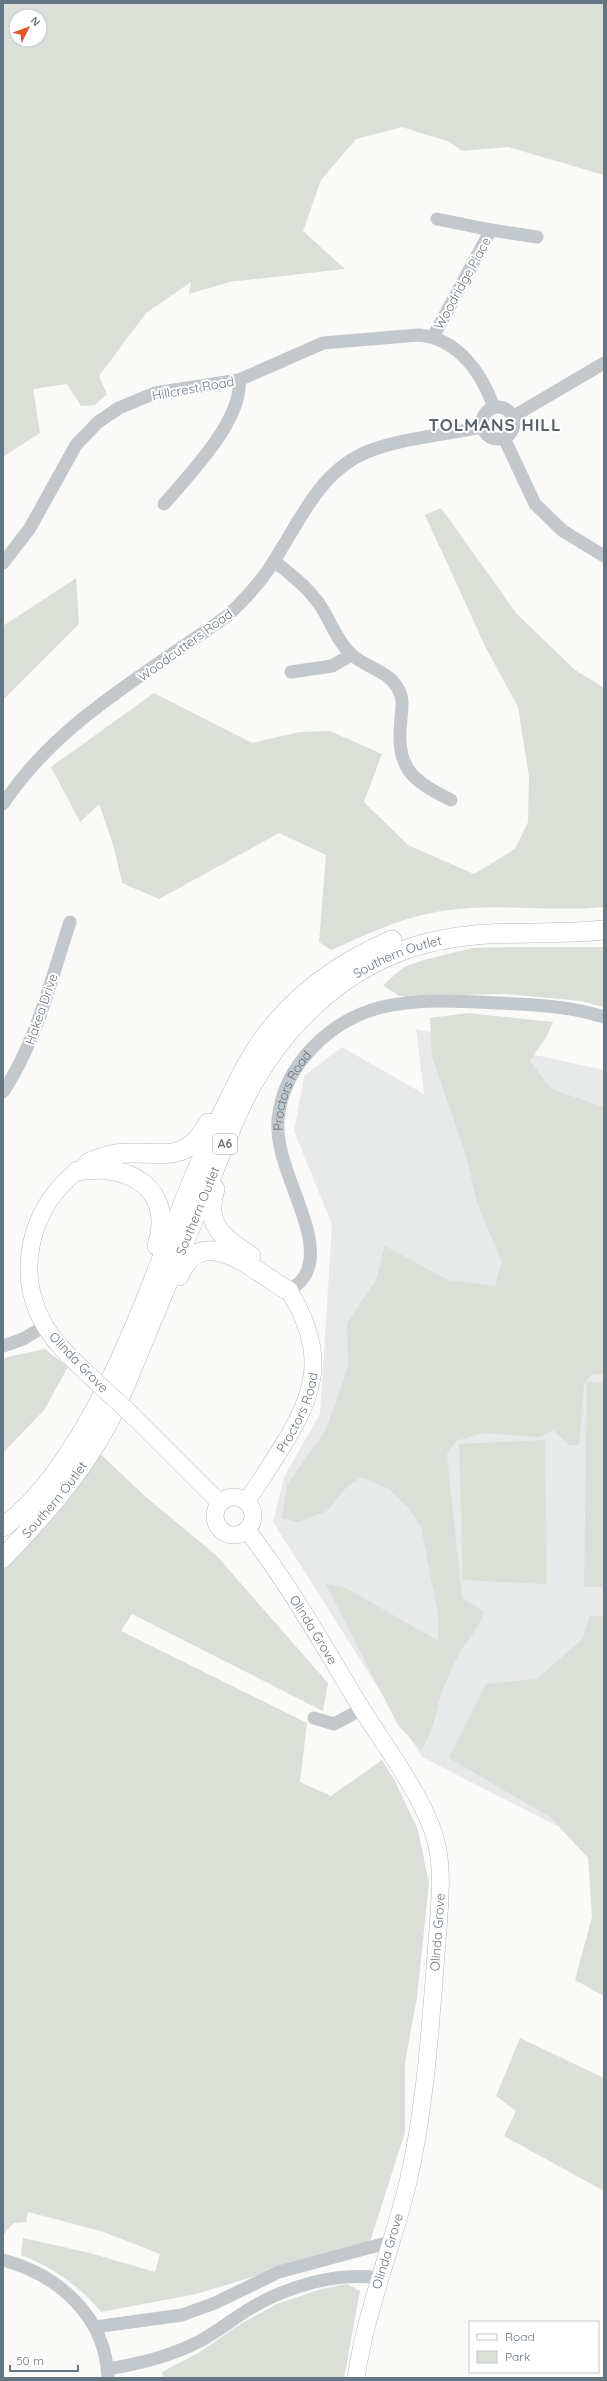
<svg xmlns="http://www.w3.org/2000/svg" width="607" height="2381" font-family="Quicksand,sans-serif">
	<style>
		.built { fill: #e8e9e9 }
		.green { fill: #dadfd7; fill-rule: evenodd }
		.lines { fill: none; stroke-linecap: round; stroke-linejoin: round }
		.major-casing { stroke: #b5babe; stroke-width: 18 }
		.highway-casing { stroke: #b4b9bd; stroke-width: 20 }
		.minor { stroke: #c3c8cc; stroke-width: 13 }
		.major { stroke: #fff; stroke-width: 17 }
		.highway { stroke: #fff; stroke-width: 19 }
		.major-bridge-casing { stroke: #b5babe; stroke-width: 18; stroke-linecap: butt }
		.major-bridge { stroke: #fff; stroke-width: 17 }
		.labels { text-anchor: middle; stroke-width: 4; stroke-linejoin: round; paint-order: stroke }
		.shield { fill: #fff; stroke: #939fa8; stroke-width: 1 }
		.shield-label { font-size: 12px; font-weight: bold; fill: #657683 }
		.street-label { font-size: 13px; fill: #657683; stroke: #fff }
		.district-label { font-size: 17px; font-weight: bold; letter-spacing: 1px; fill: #57646e; stroke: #fff }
	</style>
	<rect width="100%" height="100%" fill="#fafaf8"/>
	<path class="built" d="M416 1029 604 1070V1850L422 1757 273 1522 284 1477 320 1414 332 1225 294 1131 304 1076 342 1047 424 1094Z"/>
	<path class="green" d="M3 3H604V175L508 147 462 151 450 142 402 127 356 139 321 180 303 231 345 269 229 282 189 294 191 282 146 313 99 376 107 394 95 405 81 406 67 384 33 389 40 433 3 457ZM16 16H40V40H16Z
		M441 508 517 614 575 670 604 688V907C547 913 487 901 431 913 395 920 364 936 331 950L319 942 326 855 279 833 159 899 122 883 113 844 99 804 80 822 51 767 154 693 252 743 300 732 330 731 382 754 364 802 408 845 474 874 515 849 528 822 529 777 518 707 486 648 425 515Z
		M76 578 79 624 3 700V626Z
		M513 947H604V1007L581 1001 504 994 399 996 383 985 404 967 424 960 472 948Z
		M468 1013 553 1022 547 1036 530 1061 551 1089 604 1107V1374H592L584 1384 579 1445H569L553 1430 540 1437 483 1433 456 1441 447 1454 462 1598 484 1611C480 1629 465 1641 457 1658 451 1670 445 1683 441 1695 435 1715 433 1733 421 1750L398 1725 325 1583 348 1589 438 1641V1614L421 1527 410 1510 389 1489 361 1477 345 1489 327 1511 298 1522 282 1518 287 1485 325 1431 337 1400 348 1366 347 1323 376 1280 385 1246 448 1280 495 1286 502 1262 477 1203 466 1155 432 1057 430 1018Z
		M45 1349 68 1367 44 1410 3 1453V1358Z
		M587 1382 604 1383V1587H584Z
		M545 1440 547 1584 463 1580 459 1444Z
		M93 1447 147 1498 216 1555 328 1683 323 1711 132 1614 121 1631 307 1723 300 1782 331 1796 382 1760 395 1781 418 1830 429 1883 417 1997 405 2063V2132L370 2242 196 2294 101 2312C78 2285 54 2268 21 2255L23 2238 90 2253 155 2272 160 2254 101 2231 28 2212 26 2222 14 2223 6 2231 3 2238V1558Z
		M590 1615 604 1617V1996L575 1980 592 1917 588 1858 550 1817 449 1758 486 1684 537 1679 583 1638Z
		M520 2038 604 2078V2191L504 2136 516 2111 496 2096Z
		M347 2284 360 2291 344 2378H163L162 2372 200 2352 237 2326 277 2304 321 2289Z"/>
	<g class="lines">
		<defs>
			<g id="major">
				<path d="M77 1171C30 1208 14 1273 45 1326 57 1346 74 1361 90 1376"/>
				<path d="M133 1416 220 1503"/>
				<circle cx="234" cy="1516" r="19"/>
				<path id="s2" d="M246 1501C259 1485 269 1467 280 1450 317 1392 327 1352 289 1291"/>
				<path id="s3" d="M247 1530C291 1587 326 1650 363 1711 387 1749 417 1788 433 1831 444 1862 440 1897 438 1930 431 2014 427 2100 408 2182 392 2248 366 2310 356 2378"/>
			</g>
			<g id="highway">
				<path d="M88 1163C96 1159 106 1156 115 1154 154 1148 185 1169 208 1123"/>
				<path d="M77 1171C129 1162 175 1189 157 1246"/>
				<path d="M215 1189C204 1224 222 1238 251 1256"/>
				<path d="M179 1276C203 1219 257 1274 289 1291"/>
				<path d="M3 1527C41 1499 68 1457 91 1417 145 1321 174 1212 222 1114 237 1083 251 1052 273 1026 305 987 346 960 392 940"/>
				<path id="s4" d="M3 1558C42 1517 81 1474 108 1423 122 1396 132 1368 144 1340 165 1290 185 1240 206 1190 219 1159 230 1128 245 1098 280 1030 337 972 410 948 476 926 537 937 604 930"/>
			</g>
		</defs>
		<use href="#major" class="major-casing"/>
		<use href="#highway" class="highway-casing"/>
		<g class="minor">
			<path d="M437 219 491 230 537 237"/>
			<path d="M433 337 491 230"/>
			<circle cx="498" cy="423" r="16"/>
			<path d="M514 416 604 363"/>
			<path d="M504 438 535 504 563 531 604 556"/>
			<path d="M164 504C189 475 243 420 239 380"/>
			<path d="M274 561C293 576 311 590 323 610 332 625 338 642 351 654 364 667 387 670 397 687 404 697 402 708 401 719 395 768 411 780 451 800"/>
			<path d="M3 563 30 528 76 445 98 422 119 408 155 393 239 380 323 343 419 335C458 339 481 372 494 407"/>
			<path d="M291 672 332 666 351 655"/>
			<path d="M3 804C57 722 149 672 227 616 244 600 262 581 274 561 301 519 321 468 372 450 407 437 446 435 482 427"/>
			<path d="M3 1092C37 1041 51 979 70 922"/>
			<path id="s1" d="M289 1291C297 1285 305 1279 308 1269 322 1230 274 1168 278 1120 283 1065 330 1020 382 1007 419 998 462 1001 500 1003 535 1005 570 1006 604 1017"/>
			<path d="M3 1346 23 1339 45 1326"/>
			<path d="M314 1718 334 1724 362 1709"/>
			<path d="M3 2260C59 2275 106 2317 108 2378"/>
			<path d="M95 2327 182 2315 215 2303 279 2272 390 2242"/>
			<path d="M107 2369C140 2364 171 2356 200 2341 218 2331 234 2318 251 2308 288 2286 336 2272 379 2278"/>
		</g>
		<use href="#major" class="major"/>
		<use href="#highway" class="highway"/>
		<defs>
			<path id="major-bridge" d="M90 1376 133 1416"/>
		</defs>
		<use href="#major-bridge" class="major-bridge-casing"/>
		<use href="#major-bridge" class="major-bridge"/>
	</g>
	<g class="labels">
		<rect class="shield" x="213" y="1134" width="24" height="20" rx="3"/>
		<g class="shield-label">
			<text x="225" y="1148">A6</text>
		</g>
		<g class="street-label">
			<text transform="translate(462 283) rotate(-61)" y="5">Woodridge Place</text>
			<text transform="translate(193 388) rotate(-10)" y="5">Hillcrest Road</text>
			<text transform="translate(185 645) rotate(-36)" y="5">Woodcutters Road</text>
			<text dy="5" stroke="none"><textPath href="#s4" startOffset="738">Southern Outlet</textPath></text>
			<text transform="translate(41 1009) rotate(-71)" y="5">Hakea Drive</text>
			<text dy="5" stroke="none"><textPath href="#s1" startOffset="216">Proctors Road</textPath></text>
			<text dy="5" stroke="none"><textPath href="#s4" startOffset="402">Southern Outlet</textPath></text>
			<text transform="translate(79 1362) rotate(46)" y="5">Olinda Grove</text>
			<text dy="5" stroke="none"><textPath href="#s2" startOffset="103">Proctors Road</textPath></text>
			<text dy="5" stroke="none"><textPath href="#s4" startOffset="78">Southern Outlet</textPath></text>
			<text dy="5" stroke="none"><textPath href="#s3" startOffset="120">Olinda Grove</textPath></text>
			<text transform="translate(437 1932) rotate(-86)" y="5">Olinda Grove</text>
			<text transform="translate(387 2251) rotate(-73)" y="5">Olinda Grove</text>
		</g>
		<g class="district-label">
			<text x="495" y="431">TOLMANS HILL</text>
		</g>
	</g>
	<rect width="607" height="2381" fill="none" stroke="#657683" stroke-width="8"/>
	<rect x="469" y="2321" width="130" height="52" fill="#ffffff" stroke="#c1c8cd"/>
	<rect x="477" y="2334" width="20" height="6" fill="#ffffff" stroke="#c1c8cd"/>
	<text x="505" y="2341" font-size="12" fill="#657683">Road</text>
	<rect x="477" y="2351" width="20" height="12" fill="#dadfd7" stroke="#c1c8cd"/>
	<text x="505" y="2361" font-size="12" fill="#657683">Park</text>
	<g transform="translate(28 28) rotate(48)"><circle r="19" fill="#ffffff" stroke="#c1c8cd"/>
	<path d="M0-3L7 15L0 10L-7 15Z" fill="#e4572e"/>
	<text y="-6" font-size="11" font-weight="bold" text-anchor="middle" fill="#657683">N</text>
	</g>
	<path d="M10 2365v6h68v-6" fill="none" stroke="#657683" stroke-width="2"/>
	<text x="16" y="2365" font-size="12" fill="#657683" stroke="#ffffff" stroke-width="3" paint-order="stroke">50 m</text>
</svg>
